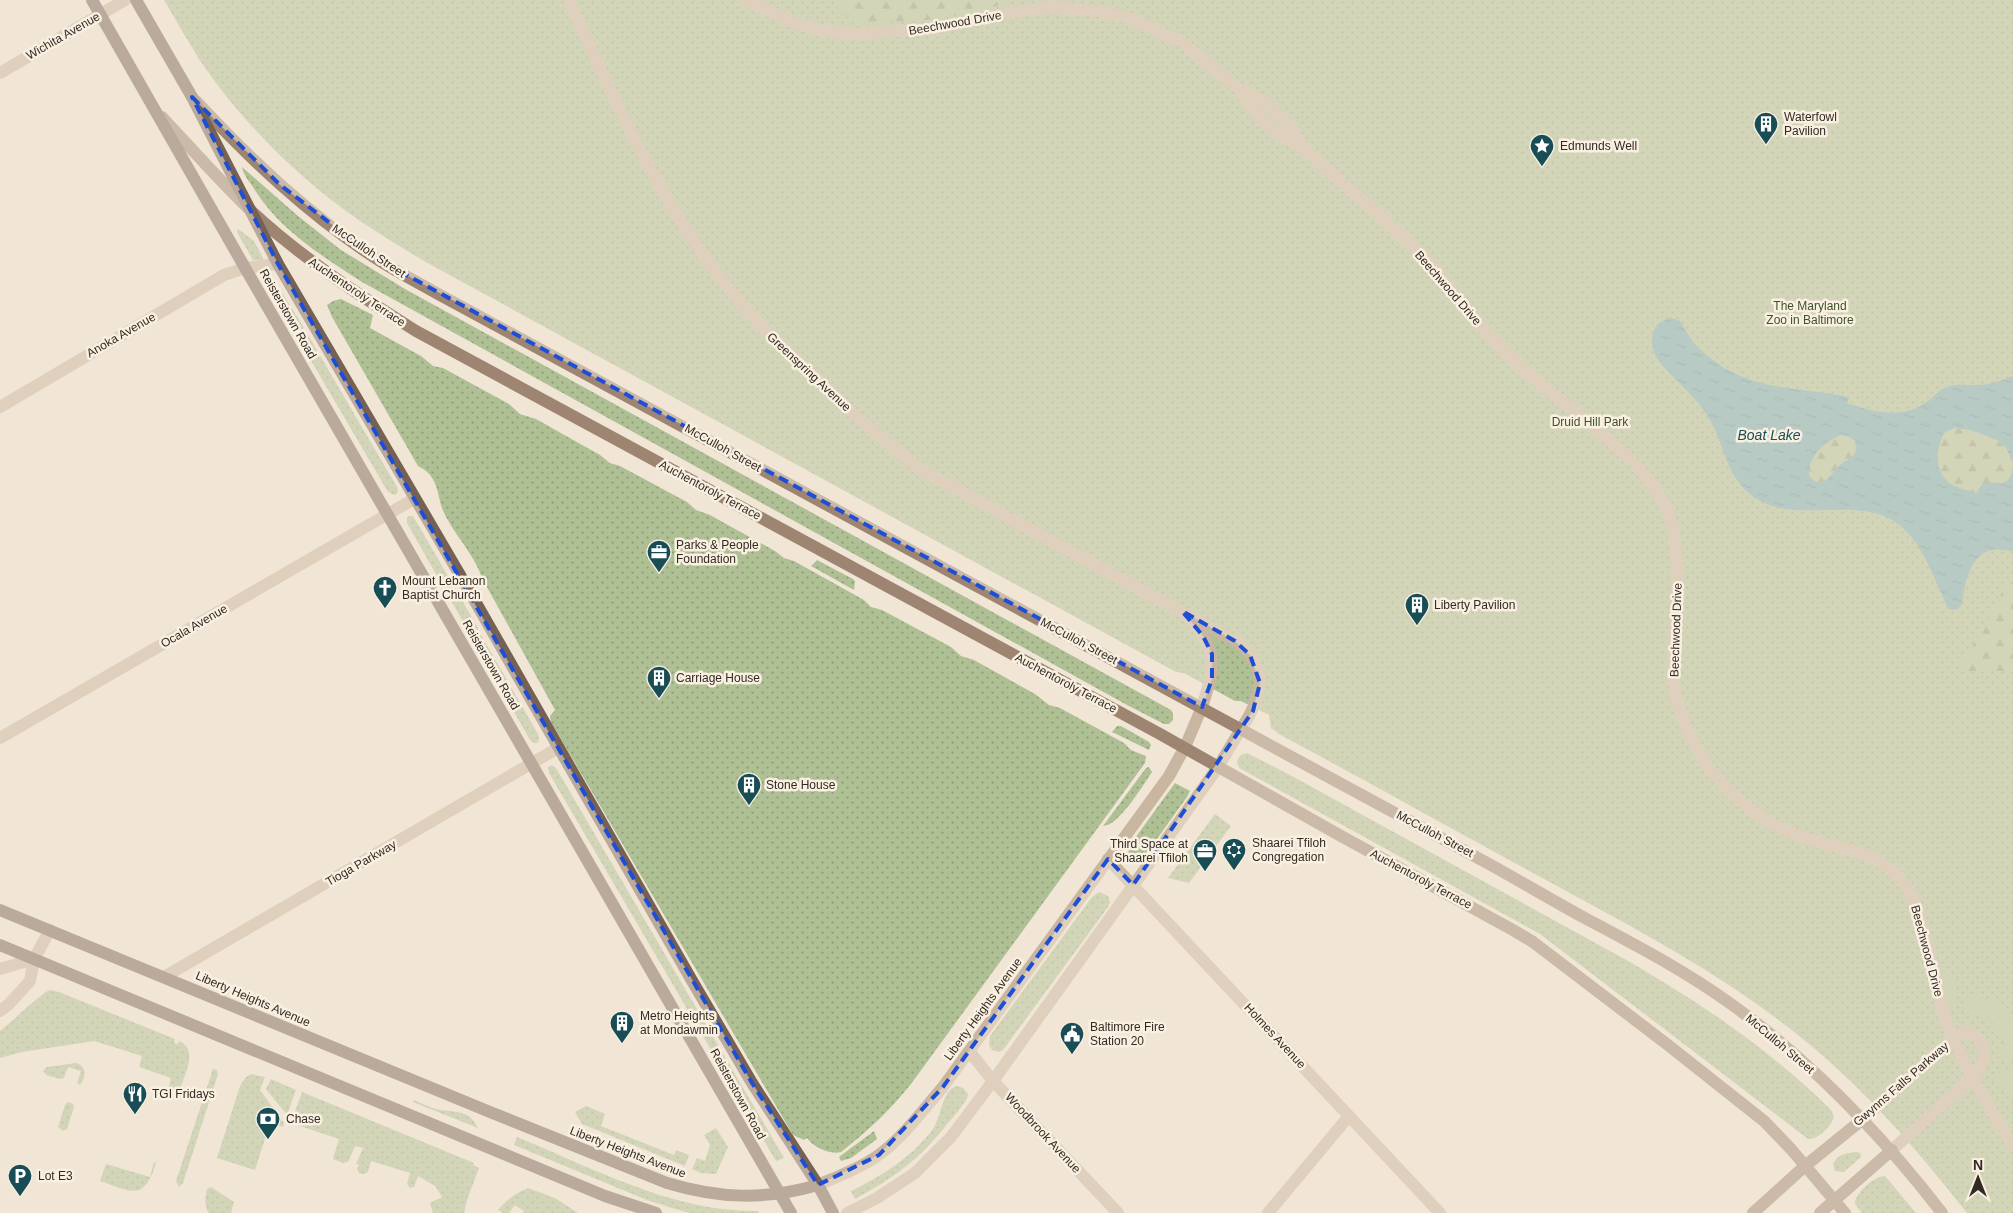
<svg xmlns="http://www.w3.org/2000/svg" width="2013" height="1213" font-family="Helvetica,sans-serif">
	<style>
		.grass { fill: url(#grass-dots) }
		.forest { fill: url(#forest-firs) }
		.garden { fill: #afc095 }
		.water { fill: url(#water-ripples); fill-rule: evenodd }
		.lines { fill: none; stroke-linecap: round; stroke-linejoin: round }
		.minor { stroke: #c9b6a1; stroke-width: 12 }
		.tertiary { stroke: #c9b6a1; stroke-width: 12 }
		.secondary { stroke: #9d8572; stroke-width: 12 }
		.primary { stroke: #766254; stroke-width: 12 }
		.marked { fill: none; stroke: #1d4ed8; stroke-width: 4; stroke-dasharray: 10 6; stroke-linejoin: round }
		.labels { text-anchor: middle; stroke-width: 5; stroke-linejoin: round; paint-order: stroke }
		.street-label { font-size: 12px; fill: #332a24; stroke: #f9f0e1 }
		.poi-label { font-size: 12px; fill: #332a24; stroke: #f9f0e1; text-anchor: start }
		.park-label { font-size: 12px; fill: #3f5227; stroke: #f9f0e1 }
		.water-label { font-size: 14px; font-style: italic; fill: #184d56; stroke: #f9f0e1 }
	</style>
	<defs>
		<pattern id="grass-dots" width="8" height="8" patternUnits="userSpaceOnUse" patternTransform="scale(1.25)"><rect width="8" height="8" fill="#afc095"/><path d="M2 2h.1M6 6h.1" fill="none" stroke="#8f9c79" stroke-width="1.8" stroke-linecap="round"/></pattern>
		<pattern id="forest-firs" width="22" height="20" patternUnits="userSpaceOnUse" patternTransform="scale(1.25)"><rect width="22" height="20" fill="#afc095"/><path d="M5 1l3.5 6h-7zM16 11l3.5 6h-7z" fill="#8f9c79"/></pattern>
		<pattern id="water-ripples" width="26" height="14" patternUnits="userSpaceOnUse" patternTransform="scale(1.25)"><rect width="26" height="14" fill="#73a8af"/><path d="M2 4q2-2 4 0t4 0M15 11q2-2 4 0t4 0" fill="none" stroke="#5f898e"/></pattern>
	</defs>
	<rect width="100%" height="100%" fill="#f1e6d5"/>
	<path class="grass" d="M164 0H2013V1213H1967C1918 1151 1866 1090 1804 1040 1725 975 1634 928 1544 879 1456 831 1368 782 1279 734L1271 728 1269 715 1241 701H1235L1184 673 1176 672 424 261C395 243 365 226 338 205 285 165 236 114 199 59 187 40 176 20 164 0Z
		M242 167 298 216 341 250 405 289 1171 710 1173 714V720L1169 724H1164L1127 705 362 282C322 256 278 229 253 187 249 181 243 174 242 167Z
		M238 229 254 241 264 260H253L238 234 237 231Z
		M272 294H283L304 328 295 333Z
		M341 299 373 315 370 328 421 356 433 366 443 368 509 404 520 414 536 419 600 455 610 463 620 466 687 502 696 510 710 515 775 551 784 558 794 561 864 600 871 607 882 610 951 647 961 656 974 660 1035 694 1049 705 1060 708 1124 743 1131 750 1146 756 1145 763 911 1084C890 1110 868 1131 841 1152 830 1155 813 1147 807 1138L804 1140 793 1135 551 722 550 716 555 710 482 578C474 553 452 533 442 508 438 496 438 485 430 475 427 471 422 468 418 466L332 317 327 305 333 301Z
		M305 330 397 487 398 492 395 495 388 492 296 335Z
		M409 516H413L416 521 478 628 477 631 470 634 407 523V518Z
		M817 560 853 579 855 581 854 590 811 566Z
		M479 634 481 635 538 734 539 740 537 743H534L530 740 471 636Z
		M1117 726H1121L1149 742 1151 745 1149 750 1112 732Z
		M1247 753 1290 775 1630 962C1702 1004 1772 1051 1831 1110L1834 1116C1833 1125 1818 1140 1808 1139L1540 934 1241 769C1236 765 1236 759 1241 755Z
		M552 765 556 768 784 1158 776 1161 549 773 548 767Z
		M1149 767 1152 772C1143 785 1119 826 1103 826L1146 768Z
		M1175 783 1190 791 1187 797 1144 857 1140 859 1132 858 1128 851 1130 845Z
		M1215 814 1231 826 1189 883 1168 878Z
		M1099 892 1108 896 1110 902 1108 907 1003 1050 999 1052 992 1050 989 1045 990 1036 1092 897Z
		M50 990 59 992 175 1039 174 1043 178 1044 179 1041C200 1050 183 1077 179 1092L168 1089 171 1078 139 1067 142 1056 94 1041 22 1052 0 1058V1031C12 1022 41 993 50 990Z
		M76 1063C87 1066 86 1077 80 1085L77 1083 81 1071 68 1067 64 1078 60 1079 46 1075 43 1071 47 1067Z
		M213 1069 217 1070 218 1074 183 1183 179 1187 176 1181Z
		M251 1074 265 1077 260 1090 284 1123 283 1127 270 1123 255 1170 217 1158 240 1086 245 1078Z
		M271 1079 296 1090 287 1115 266 1089Z
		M956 1086 963 1088 968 1094 967 1098C962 1107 955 1115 948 1123 921 1158 894 1178 855 1199L851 1191C882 1176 912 1157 933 1129 941 1117 942 1091 956 1086Z
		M302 1092 474 1163 473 1165 479 1168 467 1200 464 1213H433L430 1203 442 1197 435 1186 418 1176 414 1187 410 1188 407 1184 410 1173 371 1161 368 1172 364 1174 359 1173 357 1169 359 1165 356 1164 363 1148 355 1146 348 1162 343 1163 333 1159 339 1139 291 1123Z
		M414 1100C421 1103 429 1107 436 1109 453 1113 469 1108 478 1128L413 1102Z
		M68 1102 73 1104 74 1107 67 1129 63 1131 58 1127 65 1105Z
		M586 1106 605 1114 601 1126 674 1155 676 1150 689 1155 685 1166 582 1124 575 1112Z
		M716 1128 728 1147 716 1174 701 1173 692 1169 697 1158 705 1161 710 1145 704 1135Z
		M874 1131 877 1139 851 1158 841 1161 839 1157Z
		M517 1137C595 1169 673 1212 758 1211L759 1213H690L672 1208 647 1200 514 1145Z
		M1857 1152 1861 1154V1157L1844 1172 1835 1171 1833 1164C1838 1154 1846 1153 1857 1152Z
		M154 1162 156 1163C144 1202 132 1192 100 1181L106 1164 150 1177Z
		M1885 1176 1916 1213H1862L1855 1204C1855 1193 1874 1176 1885 1176Z
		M211 1187 234 1202 231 1213H209C204 1205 205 1198 207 1189Z
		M528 1188 555 1198 578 1213H523L524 1211 515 1205 509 1213H503L498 1210C506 1200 516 1193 528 1188Z"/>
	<path class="forest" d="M833 0H1011C979 16 918 22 882 23 875 23 865 25 858 22 847 19 837 11 833 0Z
		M1954 428C1975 430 2013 438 2013 467 2013 473 2010 480 2004 483 1998 485 1988 485 1981 486L1977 493C1968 491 1954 488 1947 482 1934 468 1937 448 1944 433Z
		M1840 435 1848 436 1855 441C1859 456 1850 457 1840 465 1830 474 1824 492 1809 476 1808 456 1823 443 1840 435Z
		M2013 582V672L1988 670 1965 672 1962 663 1978 637 2006 585Z"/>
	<path class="garden" d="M1942 972C1958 975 1964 1000 1949 1007Z
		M1969 995C1987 993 2004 1009 2013 1023V1062H2006L2000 1056 1998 1048 2006 1046C2001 1030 1993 1020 1978 1012L1974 1019 1963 1012V1002Z
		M2004 1069 2013 1071V1096L2009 1095 1996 1081 1998 1073Z"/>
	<path class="water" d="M1671 318 1679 320C1685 328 1689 338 1696 345 1742 393 1790 385 1849 397L1847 403C1872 412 1900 419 1924 404 1932 399 1940 388 1949 386 1958 384 1967 385 1976 385 1988 385 2002 381 2013 376V462L2006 448 1997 440 1971 430 1954 428 1944 433C1936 448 1934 468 1947 481 1954 488 1968 490 1977 493 1978 491 1979 488 1981 486 1992 475 2009 495 2013 467V552C1974 540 1966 574 1962 604L1958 609 1952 610 1948 608C1935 582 1926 550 1904 529 1863 489 1794 530 1750 494 1725 474 1724 441 1707 415 1695 396 1677 382 1662 365 1648 350 1647 322 1671 318ZM1840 435 1848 436 1855 441C1859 457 1850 457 1840 465 1830 474 1824 492 1809 476 1808 457 1823 443 1840 435Z"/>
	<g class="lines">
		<path class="minor" d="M569 0C619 112 676 237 762 327 781 347 802 365 822 384 855 416 888 446 925 472L1240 644C1270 672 1261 699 1241 729
			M745 0 793 22 822 31 858 34 930 29 1004 14 1051 7 1099 11 1129 18 1181 42 1238 88 1262 100 1291 127 1304 149
			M0 73 125 0
			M1238 88C1256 118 1273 133 1304 149 1350 190 1397 229 1439 273 1450 286 1460 301 1471 314 1486 333 1503 350 1520 366 1564 408 1652 460 1670 518 1686 570 1670 622 1673 674 1674 699 1685 727 1697 749 1720 791 1765 827 1811 840 1843 850 1876 851 1900 878 1930 912 1931 983 1948 1026 1964 1068 1990 1108 2013 1146
			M1189 619C1220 653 1215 666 1202 707
			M1108 859 1440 1213
			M0 969 34 959
			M164 977 558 748
			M0 1011 9 1004 30 981 34 959 50 930
			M970 1052 993 1081 1118 1213
			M1863 1119 1959 1034 1966 1032C1992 1040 1986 1061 1973 1077L1892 1150
			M1268 1213 1349 1116"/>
		<path class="tertiary" d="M0 407 224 275 245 268 278 264
			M0 738 414 499
			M818 1185C839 1176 861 1168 880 1154 904 1136 923 1110 943 1087L1169 776 1185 747 1202 707
			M847 1213 877 1198 915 1173 951 1137 993 1081 1199 794 1218 767 1241 729"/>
		<path class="secondary" d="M196 101C251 160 309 215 377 259 397 272 419 283 440 295L1489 864C1520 881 1550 899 1581 916 1632 943 1684 970 1731 1004 1812 1062 1881 1134 1942 1213
			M162 117C190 147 218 179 248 208 299 256 357 294 416 331L1160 734 1341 836 1513 930 1533 942 1668 1045 1764 1121 1791 1149 1845 1213
			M1753 1213 1805 1166 1863 1119
			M1820 1213 1892 1150"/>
		<path class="primary" d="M92 0 248 273 791 1213
			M136 0 192 97 278 264 460 575 691 979 752 1083 818 1185 833 1213
			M0 910 490 1112 667 1183C720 1199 765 1200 818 1185
			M0 945 605 1196 656 1213"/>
	</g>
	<path d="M0 0H2013V1213H0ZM192 97 279 184 377 259 1202 707 1212 679V654L1203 636 1182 611 1235 641 1250 655 1260 683 1253 711 1133 885 1108 859 943 1087 879 1155 818 1185 752 1083 278 264Z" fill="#f1e6d5" fill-opacity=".55" fill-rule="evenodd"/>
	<path class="marked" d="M192 97 279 184 377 259 1202 707 1212 679V654L1203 636 1182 611 1235 641 1250 655 1260 683 1253 711 1133 885 1108 859 943 1087 879 1155 818 1185 752 1083 278 264Z"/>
	<defs>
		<symbol id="building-pin" viewBox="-11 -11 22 30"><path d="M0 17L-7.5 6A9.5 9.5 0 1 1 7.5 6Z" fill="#184d56" stroke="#f9f0e1"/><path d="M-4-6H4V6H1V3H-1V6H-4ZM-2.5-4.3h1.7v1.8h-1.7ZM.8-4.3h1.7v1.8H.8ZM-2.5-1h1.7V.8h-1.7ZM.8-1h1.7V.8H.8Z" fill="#fff"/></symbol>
		<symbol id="sight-pin" viewBox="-11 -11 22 30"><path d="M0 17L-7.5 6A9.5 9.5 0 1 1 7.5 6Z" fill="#184d56" stroke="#f9f0e1"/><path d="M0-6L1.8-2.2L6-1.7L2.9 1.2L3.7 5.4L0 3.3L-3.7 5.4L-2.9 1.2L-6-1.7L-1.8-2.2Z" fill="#fff"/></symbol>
		<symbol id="office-pin" viewBox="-11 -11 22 30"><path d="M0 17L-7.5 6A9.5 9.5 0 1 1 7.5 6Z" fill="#184d56" stroke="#f9f0e1"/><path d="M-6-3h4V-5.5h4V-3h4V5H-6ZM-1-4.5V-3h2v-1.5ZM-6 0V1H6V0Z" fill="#fff"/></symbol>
		<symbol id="church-pin" viewBox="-11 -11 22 30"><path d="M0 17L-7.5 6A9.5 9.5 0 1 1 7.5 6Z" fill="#184d56" stroke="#f9f0e1"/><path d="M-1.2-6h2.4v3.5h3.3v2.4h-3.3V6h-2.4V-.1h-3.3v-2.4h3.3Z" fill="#fff"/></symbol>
		<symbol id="synagogue-pin" viewBox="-11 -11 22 30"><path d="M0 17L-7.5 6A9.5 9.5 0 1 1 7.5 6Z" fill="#184d56" stroke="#f9f0e1"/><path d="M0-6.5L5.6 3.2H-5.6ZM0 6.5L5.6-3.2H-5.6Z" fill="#fff"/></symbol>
		<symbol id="civic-pin" viewBox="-11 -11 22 30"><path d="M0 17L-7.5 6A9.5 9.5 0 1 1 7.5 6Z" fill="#184d56" stroke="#f9f0e1"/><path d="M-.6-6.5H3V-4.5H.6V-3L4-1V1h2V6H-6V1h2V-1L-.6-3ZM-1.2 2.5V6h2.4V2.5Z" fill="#fff"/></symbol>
		<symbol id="restaurant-pin" viewBox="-11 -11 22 30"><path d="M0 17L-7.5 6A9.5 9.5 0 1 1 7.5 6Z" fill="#184d56" stroke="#f9f0e1"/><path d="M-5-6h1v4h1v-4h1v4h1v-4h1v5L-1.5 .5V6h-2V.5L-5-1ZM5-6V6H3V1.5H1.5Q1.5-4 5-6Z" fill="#fff"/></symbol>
		<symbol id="bank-pin" viewBox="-11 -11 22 30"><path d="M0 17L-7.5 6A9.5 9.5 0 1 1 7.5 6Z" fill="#184d56" stroke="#f9f0e1"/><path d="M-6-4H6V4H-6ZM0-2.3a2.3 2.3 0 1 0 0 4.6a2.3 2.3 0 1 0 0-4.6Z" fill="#fff"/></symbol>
		<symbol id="parking-pin" viewBox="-11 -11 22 30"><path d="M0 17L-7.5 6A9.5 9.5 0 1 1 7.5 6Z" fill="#184d56" stroke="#f9f0e1"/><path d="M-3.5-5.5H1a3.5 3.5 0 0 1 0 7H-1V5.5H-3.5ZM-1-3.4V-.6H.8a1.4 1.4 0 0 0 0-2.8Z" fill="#fff"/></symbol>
	</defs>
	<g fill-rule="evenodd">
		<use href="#building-pin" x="1752" y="110" width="28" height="38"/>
		<use href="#sight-pin" x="1528" y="132" width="28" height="38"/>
		<use href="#office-pin" x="645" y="538" width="28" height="38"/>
		<use href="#church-pin" x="371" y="574" width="28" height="38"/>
		<use href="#building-pin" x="1403" y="591" width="28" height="38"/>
		<use href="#building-pin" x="645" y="664" width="28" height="38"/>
		<use href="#building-pin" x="735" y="771" width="28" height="38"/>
		<use href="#synagogue-pin" x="1220" y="836" width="28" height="38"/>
		<use href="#office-pin" x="1191" y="837" width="28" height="38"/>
		<use href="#building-pin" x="608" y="1009" width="28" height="38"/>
		<use href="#civic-pin" x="1058" y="1020" width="28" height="38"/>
		<use href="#restaurant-pin" x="121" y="1080" width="28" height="38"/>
		<use href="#bank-pin" x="254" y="1105" width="28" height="38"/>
		<use href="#parking-pin" x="6" y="1162" width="28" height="38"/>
	</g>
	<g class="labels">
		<g class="street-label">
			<text transform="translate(955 23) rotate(-10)" y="4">Beechwood Drive</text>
			<text transform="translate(63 36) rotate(-30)" y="4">Wichita Avenue</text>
			<text transform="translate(369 251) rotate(34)" y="4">McCulloh Street</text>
			<text transform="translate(1448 288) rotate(49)" y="4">Beechwood Drive</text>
			<text transform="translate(357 292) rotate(34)" y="4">Auchentoroly Terrace</text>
			<text transform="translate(288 314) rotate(60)" y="4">Reisterstown Road</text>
			<text transform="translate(121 335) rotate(-30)" y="4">Anoka Avenue</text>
			<text transform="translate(809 372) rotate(43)" y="4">Greenspring Avenue</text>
			<text transform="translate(723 448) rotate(29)" y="4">McCulloh Street</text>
			<text transform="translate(710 490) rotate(28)" y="4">Auchentoroly Terrace</text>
			<text transform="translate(194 626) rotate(-30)" y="4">Ocala Avenue</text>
			<text transform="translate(1676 630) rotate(-88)" y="4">Beechwood Drive</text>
			<text transform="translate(1079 641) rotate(28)" y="4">McCulloh Street</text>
			<text transform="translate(491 665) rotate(60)" y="4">Reisterstown Road</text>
			<text transform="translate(1066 683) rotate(28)" y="4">Auchentoroly Terrace</text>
			<text transform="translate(1435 834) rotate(28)" y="4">McCulloh Street</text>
			<text transform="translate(361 863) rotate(-30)" y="4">Tioga Parkway</text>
			<text transform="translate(1421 879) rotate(28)" y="4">Auchentoroly Terrace</text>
			<text transform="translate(1927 951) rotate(75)" y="4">Beechwood Drive</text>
			<text transform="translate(253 999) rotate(23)" y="4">Liberty Heights Avenue</text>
			<text transform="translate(983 1009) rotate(-54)" y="4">Liberty Heights Avenue</text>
			<text transform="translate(1275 1036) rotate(47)" y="4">Holmes Avenue</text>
			<text transform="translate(1780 1044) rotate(40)" y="4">McCulloh Street</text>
			<text transform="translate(1901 1084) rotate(-41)" y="4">Gwynns Falls Parkway</text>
			<text transform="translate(738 1094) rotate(61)" y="4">Reisterstown Road</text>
			<text transform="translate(1043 1133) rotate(47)" y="4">Woodbrook Avenue</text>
			<text transform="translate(628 1152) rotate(21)" y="4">Liberty Heights Avenue</text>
		</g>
		<g class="poi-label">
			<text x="1784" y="121">Waterfowl<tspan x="1784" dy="14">Pavilion</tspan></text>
			<text x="1560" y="150">Edmunds Well</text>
			<text x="676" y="549">Parks &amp; People<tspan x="676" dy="14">Foundation</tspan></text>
			<text x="402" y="585">Mount Lebanon<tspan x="402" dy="14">Baptist Church</tspan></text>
			<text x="1434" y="609">Liberty Pavilion</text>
			<text x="676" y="682">Carriage House</text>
			<text x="766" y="789">Stone House</text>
			<text x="1252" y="847">Shaarei Tfiloh<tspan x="1252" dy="14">Congregation</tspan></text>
			<text x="1188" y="848" text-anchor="end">Third Space at<tspan x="1188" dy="14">Shaarei Tfiloh</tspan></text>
			<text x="640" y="1020">Metro Heights<tspan x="640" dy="14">at Mondawmin</tspan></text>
			<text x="1090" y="1031">Baltimore Fire<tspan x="1090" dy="14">Station 20</tspan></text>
			<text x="152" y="1098">TGI Fridays</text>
			<text x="286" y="1123">Chase</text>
			<text x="38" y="1180">Lot E3</text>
		</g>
		<g class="park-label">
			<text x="1810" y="310">The Maryland<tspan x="1810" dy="14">Zoo in Baltimore</tspan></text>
			<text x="1590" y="426">Druid Hill Park</text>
		</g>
		<g class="water-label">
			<text x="1769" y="440">Boat Lake</text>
		</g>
	</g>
	<g transform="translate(1978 1178)" stroke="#f9f0e1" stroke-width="4" paint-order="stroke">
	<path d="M0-4L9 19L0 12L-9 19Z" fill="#332a24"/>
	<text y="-8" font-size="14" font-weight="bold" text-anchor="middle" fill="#332a24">N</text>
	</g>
</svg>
